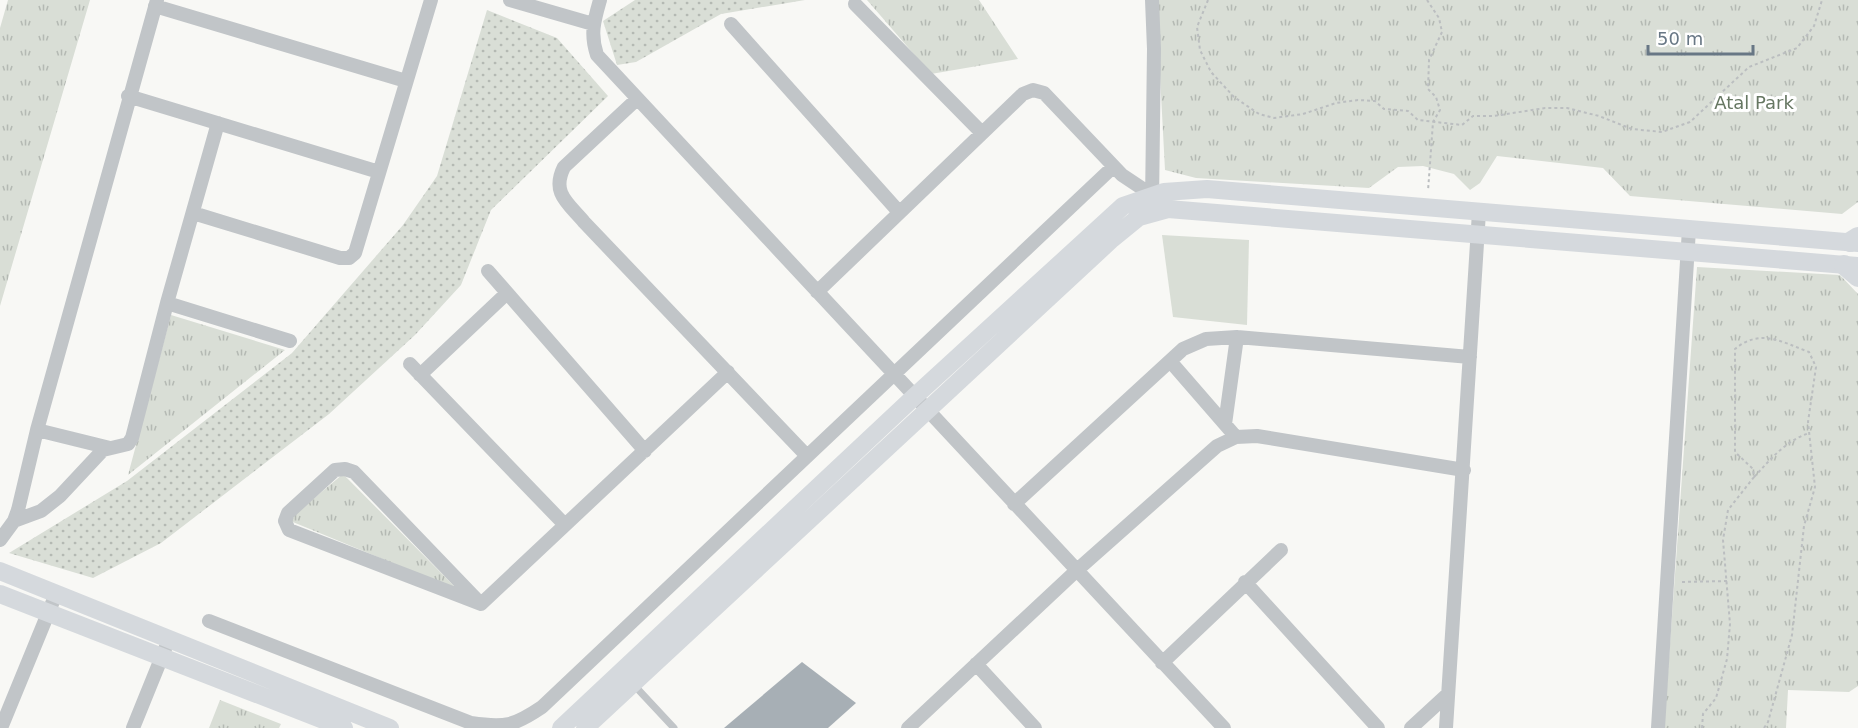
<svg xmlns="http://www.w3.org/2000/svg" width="1858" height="728" font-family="'DejaVu Sans',sans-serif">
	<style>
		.grass { fill: url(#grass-dots) }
		.park { fill: url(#park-tufts) }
		.garden { fill: #d9ded6 }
		.building { fill: #a7afb5 }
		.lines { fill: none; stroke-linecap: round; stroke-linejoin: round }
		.path { stroke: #bbbec0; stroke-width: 2; stroke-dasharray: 3 3; stroke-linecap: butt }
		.lane { stroke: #c1c5c8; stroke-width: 7 }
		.street { stroke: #c1c5c8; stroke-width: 14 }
		.secondary { stroke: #d5d9dd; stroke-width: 18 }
		.primary { stroke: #d5d9dd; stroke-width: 20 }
		.labels { text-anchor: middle; stroke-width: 6; stroke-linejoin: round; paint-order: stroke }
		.park-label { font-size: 18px; fill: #667762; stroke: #fff }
	</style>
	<defs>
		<pattern id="grass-dots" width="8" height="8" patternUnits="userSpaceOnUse" patternTransform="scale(1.5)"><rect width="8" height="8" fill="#d9ded6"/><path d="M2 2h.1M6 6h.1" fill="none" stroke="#b4b9b3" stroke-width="1.8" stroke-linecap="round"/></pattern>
		<pattern id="park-tufts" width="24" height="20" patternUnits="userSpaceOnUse" patternTransform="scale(1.5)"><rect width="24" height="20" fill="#d9ded6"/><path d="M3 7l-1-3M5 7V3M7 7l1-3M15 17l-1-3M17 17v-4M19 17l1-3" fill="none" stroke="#b4b9b3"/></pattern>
	</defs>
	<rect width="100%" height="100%" fill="#f8f8f5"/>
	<path class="grass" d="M635 0H805L721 14 636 62 617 65 603 21Z
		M487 10 557 38 608 96 491 210 461 285 415 335 329 414 161 543 93 578 9 553 127 481 292 353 403 225 437 176Z"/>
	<path class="park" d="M8 0H90L0 306V28Z
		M867 0H979L1018 59 931 74Z
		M1156 0H1858V202L1842 214 1630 196 1603 168 1497 156 1480 183 1470 190 1454 174 1423 166 1398 167 1369 188 1196 178 1165 170Z
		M1697 267 1840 275 1858 294V686L1849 692 1788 690 1786 728H1664Z
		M171 315 285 350 128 475Z
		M343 474 458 590 288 520Z
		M220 700 281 724 279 728H209Z"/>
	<path class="garden" d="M1162 235 1249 240 1247 325 1173 317Z"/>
	<path class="building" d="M802 662 856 703 828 728H724Z"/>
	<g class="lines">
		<path class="path" d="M1208 0 1197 27 1200 50 1211 72 1234 97 1259 114 1274 118 1303 114 1336 103 1358 100 1375 101 1384 109 1408 111 1418 120 1462 125 1473 116H1494L1545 108H1567L1599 116 1632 129 1662 132 1690 122 1749 67 1797 48 1814 26 1822 0
			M1427 0 1439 18 1442 32 1429 60 1428 89 1436 97 1440 110 1433 122 1428 191
			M1754 477C1772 458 1784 442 1809 433
			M1682 582 1727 581
			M1702 728 1703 714 1716 698 1727 659 1730 624 1723 540 1728 510 1754 477 1753 469 1735 452V349C1760 328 1782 342 1809 352L1816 367 1808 422 1815 487 1804 526 1792 635 1768 722 1764 728"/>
		<path class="lane" d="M633 684 674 728"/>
		<path class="street" d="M510 0 593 24
			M600 0C594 21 590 34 597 55L1224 728
			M855 4 982 133
			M155 6 406 81
			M731 24 899 212
			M128 96 379 172
			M637 99 564 167C551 193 568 203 584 222L807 456
			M1152 202 1154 49 1152 0
			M193 213 340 258H349L355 253 431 0
			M488 271 645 451
			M817 292 1023 94 1033 90 1044 93 1122 175 1152 195
			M167 303 290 341
			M1170 361 1236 437
			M410 364 565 525
			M420 375 507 293
			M1225 424 1237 337
			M37 430 110 448
			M1014 504 1183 349 1206 339 1237 337 1470 357
			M14 521 41 511 60 496 103 450 128 444 132 438 167 303 218 123
			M0 540 14 521 18 510 37 430 157 0
			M1245 582 1378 728
			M481 604 354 472 345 469 335 470 288 513 285 521 289 530 481 604 728 372
			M209 621 471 723C505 728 514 726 542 707L1113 167
			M1162 663 1281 550
			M976 664 1035 728
			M1 728 56 594
			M133 728 165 649
			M908 728 1076 571 1217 446 1236 437 1257 436 1464 470
			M1411 728 1448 694
			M1446 728 1479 212
			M1658 728 1689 229"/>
		<path class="secondary" d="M0 571 390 728
			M0 594 344 728
			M561 728 914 397 1123 206 1164 192 1207 189 1858 243
			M585 728 1112 239 1139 217 1168 209 1858 266"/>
		<path class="primary" d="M1850 242 1858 237
			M1844 265 1858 277"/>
	</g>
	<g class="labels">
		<g class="park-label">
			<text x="1754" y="109">Atal Park</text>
		</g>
	</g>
	<path d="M1648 45v9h105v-9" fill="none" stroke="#687785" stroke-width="3"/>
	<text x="1657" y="45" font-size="18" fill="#687785" stroke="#ffffff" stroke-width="4.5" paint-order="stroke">50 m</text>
</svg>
